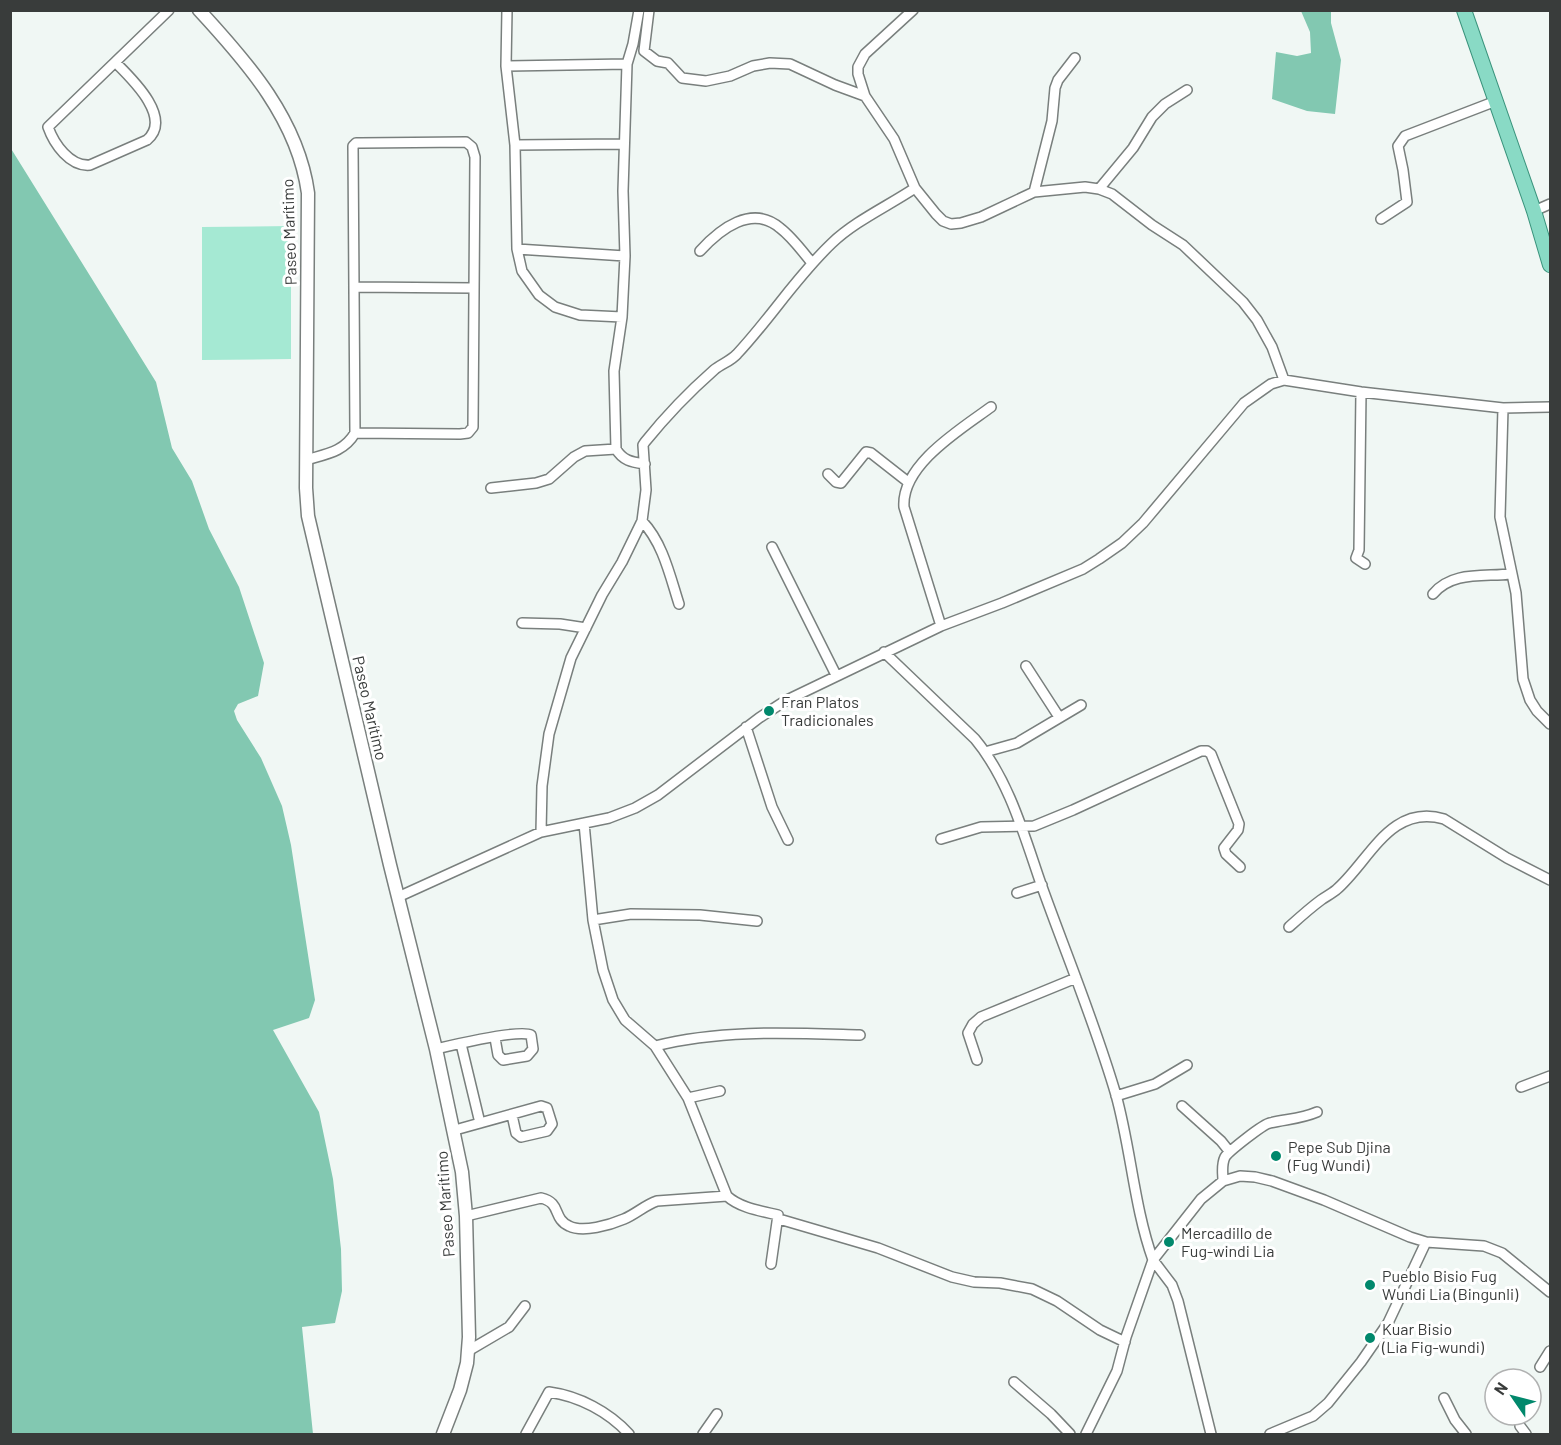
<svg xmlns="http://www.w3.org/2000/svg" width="1561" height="1445" font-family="Barlow,sans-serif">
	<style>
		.green { fill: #a5e9d3 }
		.forest { fill: #82c8b1 }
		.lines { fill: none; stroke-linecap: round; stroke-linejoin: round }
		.minor-casing { stroke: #797f7d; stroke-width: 12 }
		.secondary-casing { stroke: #797f7d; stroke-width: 15 }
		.primary-casing { stroke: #3a937c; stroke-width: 16 }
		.minor { stroke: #fff; stroke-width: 9 }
		.secondary { stroke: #fff; stroke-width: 12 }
		.primary { stroke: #89dac5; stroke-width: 14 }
		.poi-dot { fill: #01886c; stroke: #fff; stroke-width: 2 }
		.labels { text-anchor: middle; stroke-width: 6; stroke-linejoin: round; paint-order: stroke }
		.street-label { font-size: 16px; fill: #393c3b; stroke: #fff }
		.poi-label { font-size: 16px; fill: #393c3b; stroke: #fff; text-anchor: start }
	</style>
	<rect width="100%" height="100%" fill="#f0f7f4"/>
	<path class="green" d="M291 226V359L202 360V227Z"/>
	<path class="forest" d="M1301 11H1331V23L1341 60 1335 114 1307 111 1272 99 1276 52 1297 56 1311 53 1310 32Z
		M10 147 156 382 172 448 192 481 209 529 239 587 264 663 258 696 238 704 234 711 237 720 261 758 282 806 291 845 315 1000 309 1018 273 1030 319 1112 333 1179 341 1249 342 1291 335 1323 302 1327 313 1434H11Z"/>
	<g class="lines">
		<defs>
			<path id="minor" d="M507 10 506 66 515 145 517 249 522 271 539 295 555 307 580 315 622 317
				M639 10 633 44 627 64 623 191 625 256 622 317 614 371 616 449C623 461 632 462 645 464
				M649 10 644 51 657 61 668 63 682 78 706 81 730 76 753 66 770 63 790 64 835 85 865 96
				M913 10 865 54 858 67V74L865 96 894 139 915 188 936 214 943 221 951 224 961 223 981 217 1034 192 1085 187 1099 189 1112 194 1152 225 1183 245 1243 302 1257 320 1272 347 1284 380
				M116 63C132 79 173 118 147 140L90 165C70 167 54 144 48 127L169 10
				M506 66 627 64
				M515 145 624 144
				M1099 189 1133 148 1152 117 1165 104 1187 90
				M1034 192 1052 121 1055 88 1058 80 1075 58
				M1534 211 1550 204
				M1381 219 1407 202 1403 170 1398 146 1405 136 1496 101
				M517 249 625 256
				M700 251C720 229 752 204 780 228 792 237 802 251 812 263
				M355 287 473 288
				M1361 392 1359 550 1356 558 1365 564
				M1503 408 1500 517 1516 593 1523 679 1530 700 1537 711 1550 724
				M306 460C326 454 344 452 355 433L460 434 468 433 473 427 475 157 472 147 466 142 361 143H356L353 146 355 433
				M828 474 836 482 841 483 866 452 871 453 908 482
				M491 488 536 483 549 479 574 457 585 451 616 449
				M642 521C663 543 670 576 679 604
				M772 547 836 675
				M1433 594C1452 571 1483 577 1511 574
				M522 623 560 624 586 628
				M941 626 904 507C901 465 961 429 991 407
				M884 652 975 739C1009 780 1024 835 1041 884 1066 954 1095 1023 1116 1095 1131 1149 1134 1207 1153 1260L1201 1199 1223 1181 1240 1176 1255 1177 1272 1181 1324 1200 1410 1237 1426 1242 1484 1246 1502 1253 1550 1292
				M1026 666 1059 717
				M746 727 772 807 788 840
				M985 752 1017 743 1081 705
				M584 823 593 920 603 970 613 1000 625 1020 655 1046 688 1098 727 1196C740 1208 761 1211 778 1215L771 1264
				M541 832 542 786 549 734 571 658 602 595 622 562 642 521 646 490 643 445 645 442C666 416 689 392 714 370 721 364 731 361 737 354 770 319 796 277 832 243 855 221 888 206 915 188
				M941 839 981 827 1034 826 1073 810 1201 751H1207L1211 754 1239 824 1238 830 1224 848 1226 854 1240 867
				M1017 893 1042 885
				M398 897 541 832 609 818 635 808 658 795 759 718 785 701 941 626 1002 603 1083 569 1099 559 1122 543 1143 523 1244 403 1271 384 1284 380 1361 392 1503 408 1550 407
				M593 920 631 914 700 915 757 921
				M1289 927C1299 918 1310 908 1321 900 1325 897 1331 894 1336 890 1369 862 1390 803 1444 819L1507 858 1550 880
				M461 1044 480 1123
				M655 1046C722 1029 792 1033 860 1035
				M436 1049C453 1045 519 1029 531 1035L533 1049 527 1056 503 1060 498 1055 495 1038
				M977 1060 968 1033 973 1024 981 1017 1076 978
				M1521 1087 1550 1076
				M1116 1096 1155 1084 1187 1065
				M688 1098 720 1091
				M1182 1106 1221 1141 1229 1151
				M455 1130 541 1106 547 1108 552 1124 547 1131 521 1137 516 1133 512 1115
				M1223 1181C1223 1173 1221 1165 1225 1157 1228 1152 1263 1124 1270 1123 1286 1119 1301 1119 1317 1112
				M466 1216 541 1198C562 1203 552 1218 569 1226 583 1233 610 1225 624 1219 636 1214 645 1205 657 1201L727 1196
				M779 1219 878 1248 952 1277 974 1282 1000 1283 1032 1289 1057 1301 1100 1330 1125 1342
				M1153 1260 1172 1285 1178 1301 1211 1434
				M468 1351 509 1327 525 1306
				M1540 1367 1550 1351
				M1014 1382 1051 1414 1070 1434
				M1444 1398 1455 1420 1466 1434
				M1520 1426 1526 1434
				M526 1434 549 1392C579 1396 609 1412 629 1434
				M703 1434 717 1414
				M1086 1434 1117 1371 1126 1337 1153 1260
				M1270 1434 1313 1416 1328 1403 1361 1362 1388 1323 1426 1242"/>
			<path id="secondary" d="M199 10C248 63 298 120 308 193L306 488 308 516 390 865 436 1049 462 1172 466 1216 469 1337 467 1363 460 1390 443 1434"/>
			<path id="primary" d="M1464 10 1534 211 1550 265"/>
		</defs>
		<use href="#minor" class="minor-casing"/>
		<use href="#secondary" class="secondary-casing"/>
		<use href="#primary" class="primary-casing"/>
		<use href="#minor" class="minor"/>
		<use href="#secondary" class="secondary"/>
		<use href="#primary" class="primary"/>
	</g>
	<g class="poi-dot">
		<circle cx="769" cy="711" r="6"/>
		<circle cx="1276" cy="1156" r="6"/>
		<circle cx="1169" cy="1242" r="6"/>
		<circle cx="1370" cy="1285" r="6"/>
		<circle cx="1370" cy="1338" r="6"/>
	</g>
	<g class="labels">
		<g class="street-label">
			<text transform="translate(289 232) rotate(-92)" y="6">Paseo Marítimo</text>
			<text transform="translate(370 708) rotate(77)" y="6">Paseo Marítimo</text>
			<text transform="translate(445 1204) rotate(-94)" y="6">Paseo Marítimo</text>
		</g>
		<g class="poi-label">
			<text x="781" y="708">Fran Platos<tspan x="781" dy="18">Tradicionales</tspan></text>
			<text x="1288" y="1153">Pepe Sub Djina<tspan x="1288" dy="18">(Fug Wundi)</tspan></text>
			<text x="1181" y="1239">Mercadillo de<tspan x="1181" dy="18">Fug-windi Lia</tspan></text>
			<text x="1382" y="1282">Pueblo Bisio Fug<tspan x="1382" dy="18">Wundi Lia (Bingunli)</tspan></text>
			<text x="1382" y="1335">Kuar Bisio<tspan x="1382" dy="18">(Lia Fig-wundi)</tspan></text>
		</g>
	</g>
	<rect width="1561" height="1445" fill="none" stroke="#393c3b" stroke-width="24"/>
	<g transform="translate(1513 1397) rotate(305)"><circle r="28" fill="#ffffff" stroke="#b0b1b1" stroke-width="1.5"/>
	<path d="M0-4.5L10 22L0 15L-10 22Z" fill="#01886c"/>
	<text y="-9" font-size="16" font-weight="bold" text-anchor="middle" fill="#393c3b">N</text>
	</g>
</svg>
